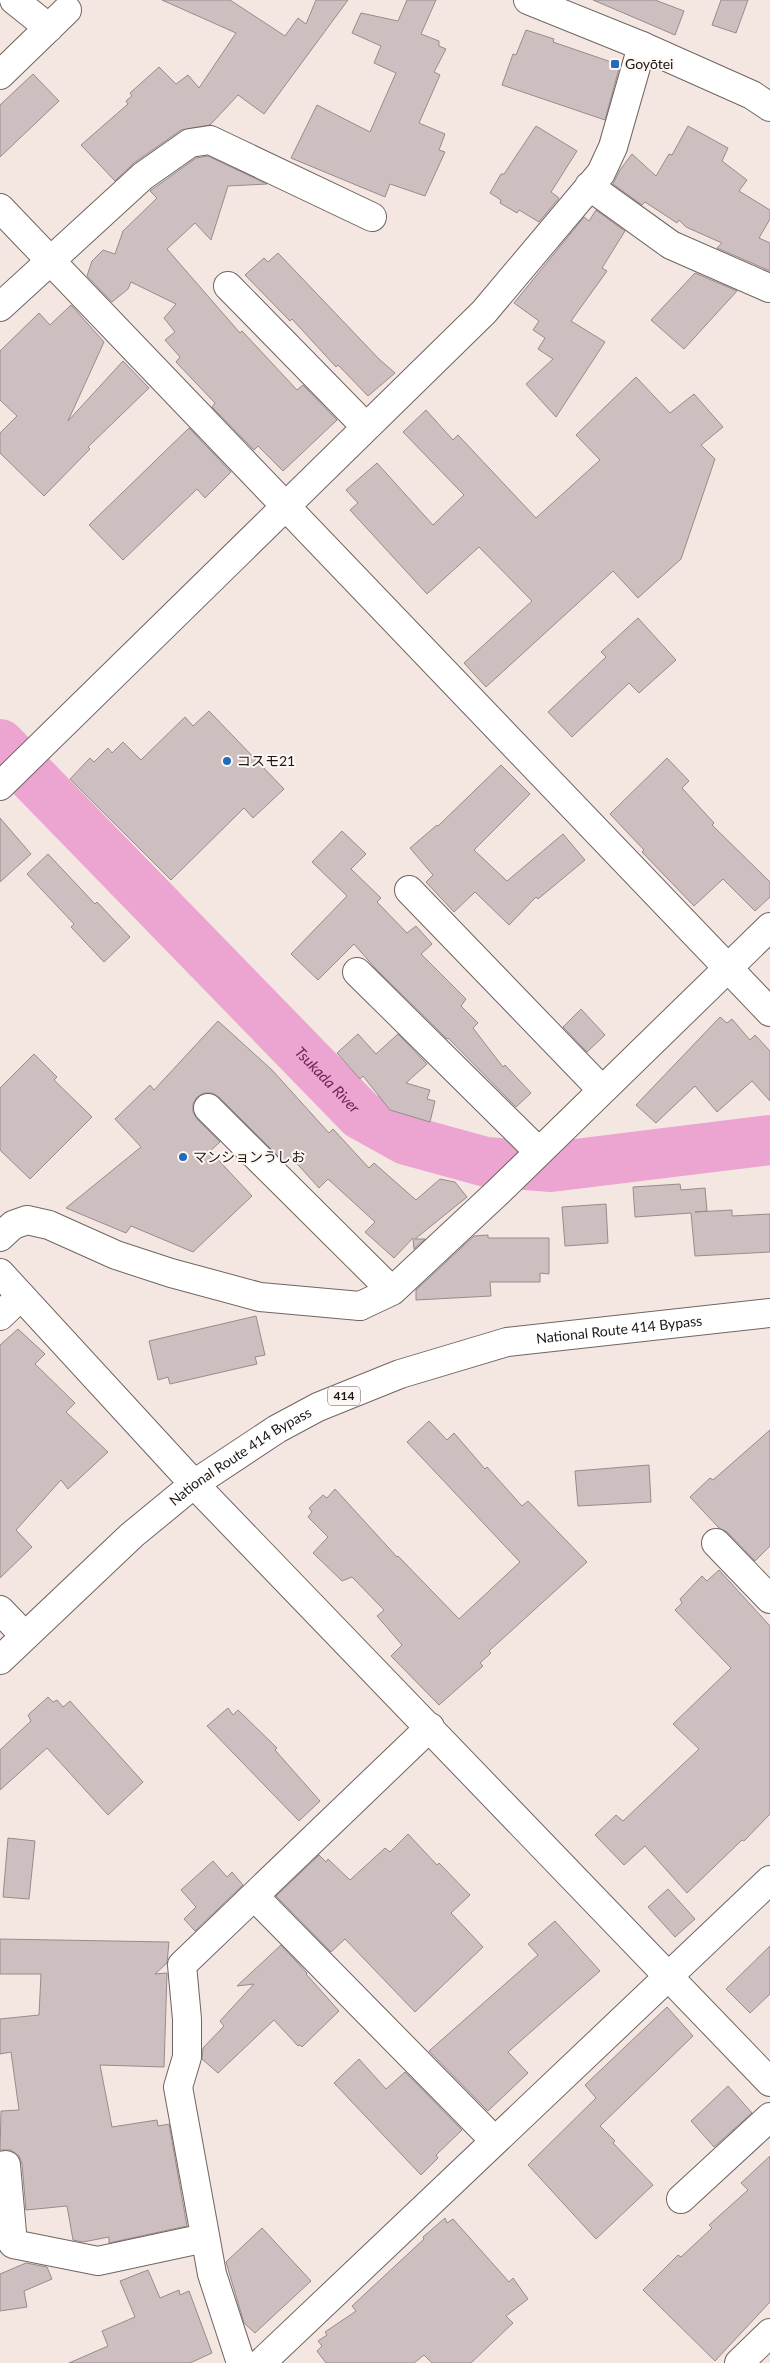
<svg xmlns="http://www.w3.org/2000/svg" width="770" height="2363" font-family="Lato,'Noto Sans JP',sans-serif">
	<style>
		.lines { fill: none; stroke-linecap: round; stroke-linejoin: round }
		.river { stroke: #eba5d0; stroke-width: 50 }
		.building { fill: #cdbfc0; stroke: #988b8c }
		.street-casing { stroke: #706561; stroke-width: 30 }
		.secondary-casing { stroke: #706561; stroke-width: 30 }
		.highway-casing { stroke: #706561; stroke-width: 30 }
		.street { stroke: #fff; stroke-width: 28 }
		.secondary { stroke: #fff; stroke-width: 28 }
		.highway { stroke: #fff; stroke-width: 28 }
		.poi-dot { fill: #226bbb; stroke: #fef6f3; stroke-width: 2 }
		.labels { text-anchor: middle; stroke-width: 4; stroke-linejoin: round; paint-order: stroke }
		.shield { fill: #fef6f3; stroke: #5f5a58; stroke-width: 1 }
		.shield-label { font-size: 12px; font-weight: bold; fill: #1b1715 }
		.poi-label { font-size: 14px; fill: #1b1715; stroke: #fef6f3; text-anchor: start }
		.street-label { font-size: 14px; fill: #1b1715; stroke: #fef6f3 }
		.water-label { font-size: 15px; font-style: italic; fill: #6e1f56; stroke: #fef6f3 }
	</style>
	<rect width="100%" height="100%" fill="#f4e7e2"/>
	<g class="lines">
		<path class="river" id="s1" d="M0 744 361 1115 406 1140 486 1162 551 1167 770 1140"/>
	</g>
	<path class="building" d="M162 0H230L285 36 298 18 306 24 316 0H348L264 114 238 95 210 125 181 130 134 163 115 181 81 145 128 104 126 101 132 96 130 93 159 67 176 84 188 75 199 88 236 33Z
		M407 0H436L421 34 439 41V46L446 49 434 72 440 75 419 123 445 134 439 150 445 152 425 196 390 184 385 197 291 158 317 105 370 132 396 73 374 63 381 46 352 33 361 13 398 21Z
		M593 0H655L684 11 675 35Z
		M721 0H748L736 33 712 25Z
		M526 30 554 39 553 42 620 65 605 120 502 85 513 54 516 55Z
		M33 74 59 101 0 157V105Z
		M536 126 577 151 551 192 559 198 539 222 519 210 517 213 500 203 501 200 490 193 501 174H504Z
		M688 126 728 148 722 161 747 180 739 191 770 210V219L759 238 770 243V271L717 248 722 243 686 227 679 220 677 223 645 202 642 205 613 184 620 170 632 154 656 176 669 154 672 155Z
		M208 156 267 184 228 186 211 240 195 223 167 249 240 333 242 331 297 390 303 385 337 420 283 471 258 446 254 450 212 407 215 403 176 362 180 357 165 340 175 332 164 318 176 304 131 282 128 289 112 302 87 276 92 261 103 250 115 254 123 231 157 198 150 191 196 158Z
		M596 210 625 231 602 268 607 271 571 321 605 342 556 417 526 384 553 359 538 349 545 338 533 330 539 321 514 303 584 217 589 221Z
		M278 253 379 359 395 373 368 396 338 365 336 367 292 319 290 321 245 275 264 258 268 262Z
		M695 273 737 291 684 349 651 320Z
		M71 305 104 342 68 421 123 361 149 388 88 447 90 449 44 496 0 453V433L17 416 0 400V351L39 313 50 325Z
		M636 377 670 413 694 394 723 427 701 445 715 459 681 559 638 598 613 571 486 687 464 663 532 601 479 547 427 594 350 510 358 503 346 490 377 463 433 525 464 495 403 432 426 410 453 440 458 435 536 518 600 460 576 435Z
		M189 428 231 472 205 498 197 489 123 560 89 525Z
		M638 618 676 660 639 693 629 683 572 737 548 712 606 657 601 652Z
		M209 711 284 789 253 818 244 808 171 880 70 779 90 758 94 762 108 748 112 753 123 742 141 760 185 717 193 726Z
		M667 758 689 781 682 788 714 823 712 825 770 882V897L755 911 723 879 694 906 642 852 644 850 610 814Z
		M501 765 530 794 474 850 507 881 563 834 585 860 538 899 536 897 509 925 475 892 454 912 426 882 433 875 410 848 437 825 438 826Z
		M0 818 31 854 0 882Z
		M342 831 366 854 351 869 381 898 377 902 407 933 416 926 432 944 421 954 466 999 461 1006 478 1023 473 1028 503 1067 505 1065 531 1093 516 1107 448 1038 447 1039 376 969 354 944 318 980 291 954 347 896 312 862Z
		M48 854 95 904 97 902 130 937 104 962 71 927 74 924 27 874Z
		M581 1009 605 1035 587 1052 563 1027Z
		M720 1017 727 1023 732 1019 750 1040 755 1035 770 1051V1101L752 1081 717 1112 695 1086 656 1123 636 1105Z
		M218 1021 272 1070 329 1133 333 1129 369 1168 374 1163 416 1200 440 1179 455 1182 467 1197 415 1239H425L414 1249 413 1238 394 1258 365 1232 375 1222 328 1179 319 1188 292 1158 285 1163 219 1097 212 1093H204L197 1097 193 1104V1112L197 1119 220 1142 210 1151 252 1196 193 1252 131 1226 126 1233 66 1208 141 1147 115 1119 150 1085 154 1090Z
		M358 1034 376 1054 398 1034 427 1064 406 1083 430 1090 427 1099 435 1101 430 1122 390 1110 363 1076 360 1079 337 1053Z
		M34 1054 57 1077 54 1080 92 1117 30 1179 0 1150V1088Z
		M680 1184 681 1190 705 1188 707 1211 695 1212 732 1210V1216L770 1214V1252L695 1256 691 1213 635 1217 633 1187Z
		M606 1204 608 1243 565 1246 562 1207Z
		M488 1235V1238H549V1274L540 1273V1282H490L491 1296 416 1300V1290L474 1236Z
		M256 1316 265 1355 255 1357 257 1364 170 1384 168 1377 158 1380 149 1341Z
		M18 1329 45 1354 35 1364 75 1403 66 1412 108 1452 68 1489 61 1480 16 1530 32 1547 0 1578V1345Z
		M429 1421 447 1440 454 1433 485 1469 487 1467 522 1506 528 1501 587 1562 489 1651 491 1653 480 1663 483 1666 439 1705 391 1656 402 1645 377 1616 384 1610 352 1577 342 1581 313 1553 328 1537 308 1517 312 1512 309 1508 323 1495 327 1498 335 1489 397 1557 398 1556 459 1619 520 1562 407 1442Z
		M770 1430V1546L755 1561 727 1532 719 1528 690 1497 710 1478 713 1480Z
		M649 1465 651 1502 578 1506 575 1471Z
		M719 1570 770 1626V1814L744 1841 742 1840 687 1893 645 1846 624 1865 595 1835 616 1815 623 1821 699 1749 673 1724 731 1668 675 1610 682 1603 680 1599 702 1576 707 1581Z
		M48 1697 53 1702 57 1700 63 1707 70 1701 143 1782 108 1815 47 1748 0 1790V1750L31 1721 28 1715Z
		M228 1708 233 1715 238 1710 277 1748 275 1750 320 1801 299 1821 207 1726Z
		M408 1834 437 1865 439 1863 470 1895 451 1913 483 1947 415 2012 345 1939 331 1952 276 1896 319 1855 326 1862 328 1859 350 1880 385 1848 390 1852Z
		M8 1838 35 1841 29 1899 3 1897Z
		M213 1861 227 1877 232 1872 243 1885 195 1931 184 1919 196 1907 181 1890Z
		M668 1889 695 1919 675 1937 648 1907Z
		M555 1921 600 1971 508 2052 528 2073 488 2111 429 2051 538 1955 528 1944Z
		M0 1939 169 1942 167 1963 155 1974 167 1973 164 2067 100 2065 112 2127 157 2120 158 2126 169 2124 187 2226 109 2243V2237L83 2242 73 2240 67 2206 26 2210 22 2164 19 2156 11 2150H0L1 2111 19 2110 11 2052 0 2054V2019L39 2015 41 1974H0Z
		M281 1945 307 1973 306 1974 339 2011 302 2047 300 2045 298 2046 274 2020 218 2073 202 2059 203 2048 224 2026 220 2021 254 1984 237 1986Z
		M770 1946V1994L750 2013 726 1989Z
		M667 2007 693 2036 600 2126 615 2141 613 2143 653 2185 596 2239 528 2165 596 2098 585 2085Z
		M359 2059 386 2089 405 2072 462 2130 436 2155 438 2158 421 2175 334 2083Z
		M728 2086 752 2113 714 2147 691 2121Z
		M770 2156V2302L715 2361 643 2290 678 2255 681 2257 712 2228 709 2225 748 2190 741 2183Z
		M445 2218 447 2223 453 2219 509 2282 513 2278 528 2299 506 2316 513 2323 471 2363H432L424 2355 414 2363H326L317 2351 322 2346 318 2341 327 2335 325 2332 356 2311 352 2306 424 2239 423 2237Z
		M262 2228 311 2281 255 2333 244 2323 226 2262Z
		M26 2263 47 2267 52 2279 24 2291 27 2307 0 2311V2274Z
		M148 2270 160 2298 179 2290 180 2295 189 2291 212 2353 190 2363H69L108 2346 102 2331 135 2317 120 2281Z"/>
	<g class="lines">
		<defs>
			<path id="street" d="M14 0 49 28
				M0 75 67 10
				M589 186 671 245 769 288
				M0 208 770 1012
				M228 286 366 427
				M0 307 143 176 190 143 210 140 372 217
				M0 786 484 312 601 173 613 147 642 46
				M409 890 602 1090
				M357 972 539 1152
				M208 1108 392 1291
				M360 1306 392 1291 499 1191 770 927
				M0 1316 21 1296
				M194 1484 770 2082
				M716 1543 770 1599
				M0 1610 24 1635
				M254 1896 495 2141
				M0 2166 6 2165 13 2244 98 2261 205 2238
				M681 2199 770 2117
				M241 2363 212 2274 178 2087 187 2057V2019L182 1965 430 1727
				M261 2363 770 1880
				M739 2363 770 2333"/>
			<path id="secondary" d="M0 1237 13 1225 27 1220 49 1225 116 1255 171 1273 260 1297 360 1306
				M0 1273 194 1484"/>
			<g id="highway">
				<path d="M528 0 642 46 752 95 770 107"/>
				<path id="s2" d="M0 1660 132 1535 194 1484 277 1429 318 1407 400 1374 507 1342 770 1313"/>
			</g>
		</defs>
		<use href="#street" class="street-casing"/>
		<use href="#secondary" class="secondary-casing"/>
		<use href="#highway" class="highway-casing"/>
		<use href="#street" class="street"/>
		<use href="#secondary" class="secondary"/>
		<use href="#highway" class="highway"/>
	</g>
	<g class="poi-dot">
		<rect x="610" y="59" width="10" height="10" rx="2.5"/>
		<circle cx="227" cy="761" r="5"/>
		<circle cx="183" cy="1157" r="5"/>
	</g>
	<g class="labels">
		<rect class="shield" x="328" y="1386.5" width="32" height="19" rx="4"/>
		<g class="shield-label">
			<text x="344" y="1400">414</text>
		</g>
		<g class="poi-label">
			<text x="625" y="69">Goyōtei</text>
			<text x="237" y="766">コスモ21</text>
			<text x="193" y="1162">マンションうしお</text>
		</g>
		<g class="street-label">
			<text dy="5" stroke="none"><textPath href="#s2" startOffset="721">National Route 414 Bypass</textPath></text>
			<text dy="5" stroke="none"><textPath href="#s2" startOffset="316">National Route 414 Bypass</textPath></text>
		</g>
		<g class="water-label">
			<text dy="5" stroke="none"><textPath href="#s1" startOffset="469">Tsukada River</textPath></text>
		</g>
	</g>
</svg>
